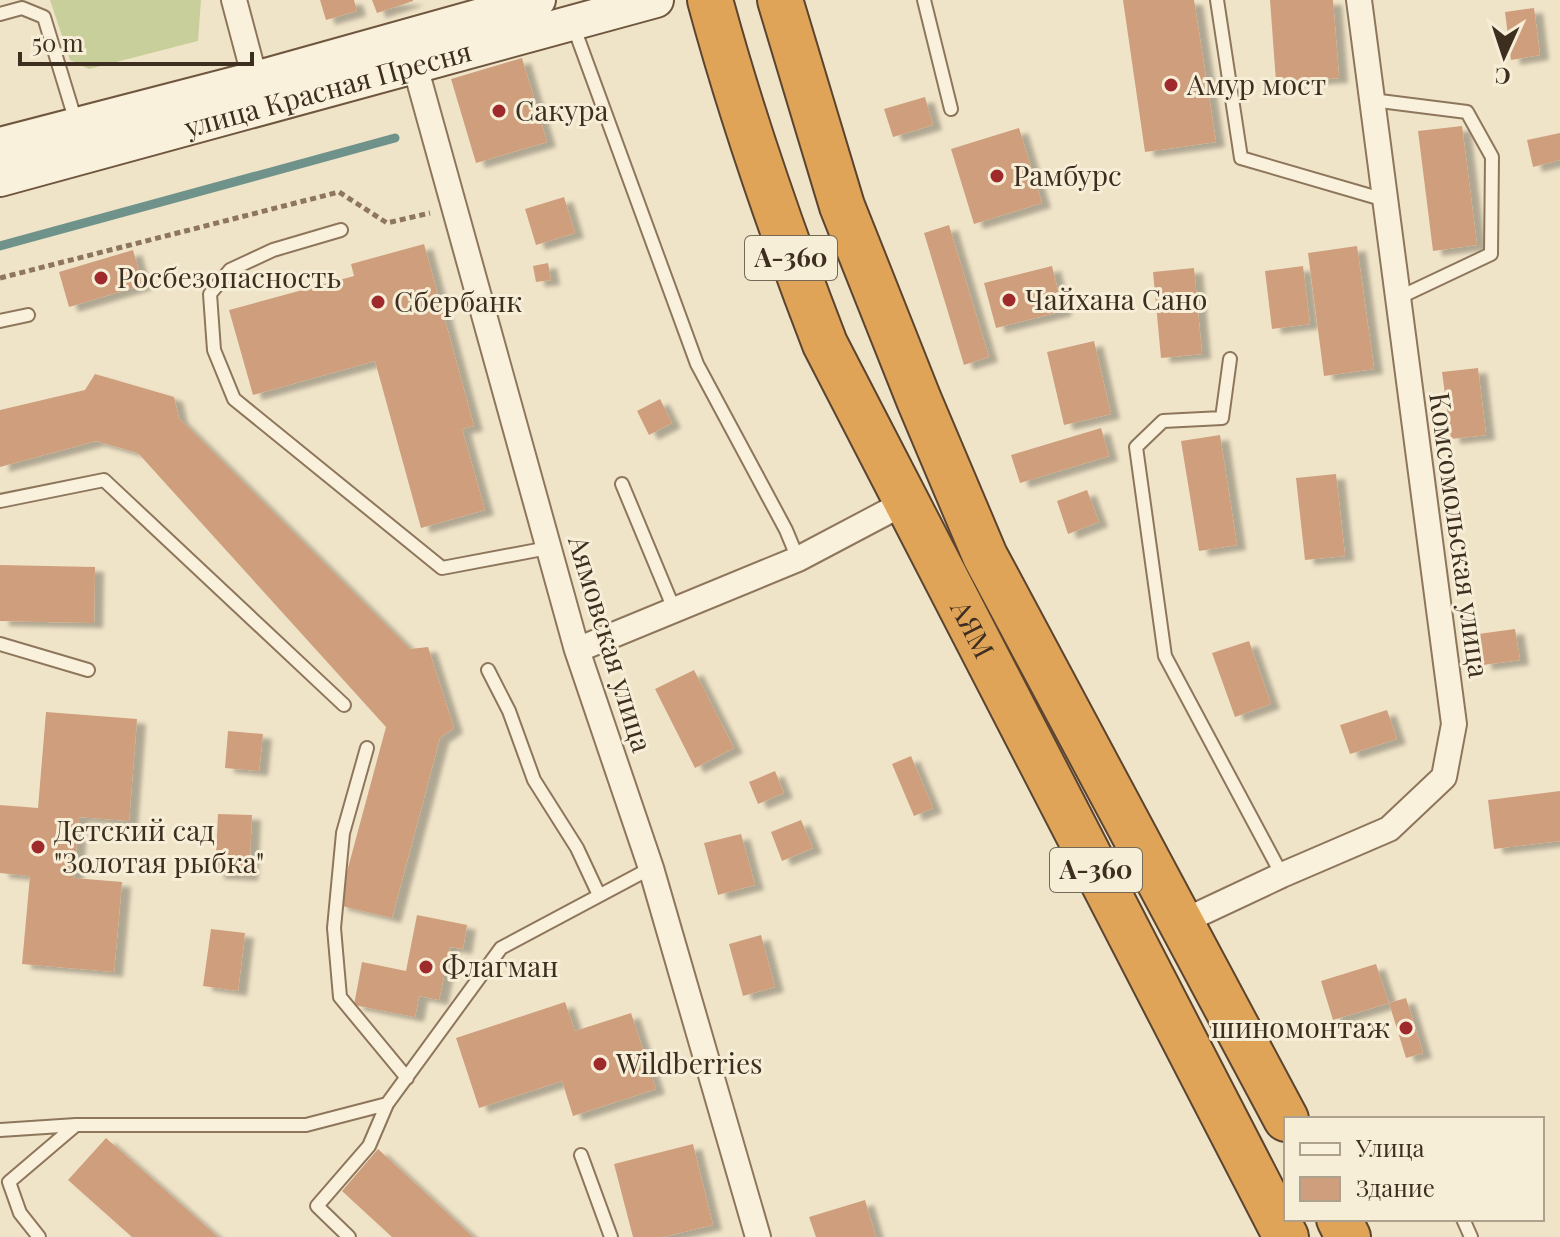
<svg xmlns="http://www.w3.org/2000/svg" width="1560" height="1237" font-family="'Playfair Display',serif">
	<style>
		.green { fill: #c9cf9b }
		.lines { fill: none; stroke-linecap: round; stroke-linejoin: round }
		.stream { stroke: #6f938a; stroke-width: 9 }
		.building { fill: #cf9f7d; filter: url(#shadow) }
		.lane-casing { stroke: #8d765c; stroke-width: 16 }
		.street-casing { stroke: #8d765c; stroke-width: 28 }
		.secondary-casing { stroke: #6f573f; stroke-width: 38 }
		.highway-casing { stroke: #5b4430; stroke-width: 48 }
		.path { stroke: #8d765c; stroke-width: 5; stroke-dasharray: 6 4; stroke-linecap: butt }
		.lane { stroke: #faf1dc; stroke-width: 12 }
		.street { stroke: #faf1dc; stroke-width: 24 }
		.secondary { stroke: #faf1dc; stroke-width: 34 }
		.highway { stroke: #e0a458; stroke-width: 44 }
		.poi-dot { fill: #9e2a2b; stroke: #f7eed8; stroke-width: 3 }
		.labels { text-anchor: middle; stroke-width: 6; stroke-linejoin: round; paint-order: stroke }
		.shield { fill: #f7eed8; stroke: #756857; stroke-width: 2 }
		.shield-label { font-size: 26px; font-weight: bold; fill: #3d2e20 }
		.poi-label { font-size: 28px; fill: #3d2e20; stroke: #f7eed8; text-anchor: start }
		.street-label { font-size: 28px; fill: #3d2e20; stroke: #f7eed8 }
	</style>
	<defs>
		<filter id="shadow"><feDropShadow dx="9" dy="5" stdDeviation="2" flood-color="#0004"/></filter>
	</defs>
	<rect width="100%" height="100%" fill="#f0e4c8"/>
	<path class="green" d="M50 0H201L198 41 89 69 70 60Z"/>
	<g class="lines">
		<path class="stream" d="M0 246 395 138"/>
	</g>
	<path class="building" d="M320 0H354L357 11 326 20Z
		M372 0H413V1L377 13Z
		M1123 0H1194L1216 142 1145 152Z
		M1270 0H1333L1339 78 1276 82Z
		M1534 8 1540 55 1511 60 1505 12Z
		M522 58 547 142 476 163 451 79Z
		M925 97 933 125 893 137 884 109Z
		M1462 126 1477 245 1433 251 1418 131Z
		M1019 128 1042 203 974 224 951 149Z
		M1560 133V160L1533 167 1527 140Z
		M564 197 575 233 536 245 525 209Z
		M949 225 989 357 964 365 924 233Z
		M424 244 474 426 462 429 485 510 421 528 375 361 253 395 229 310 354 276 351 264Z
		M1357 246 1374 369 1324 376 1308 253Z
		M133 250 143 285 69 307 59 272Z
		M548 263 551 280 536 282 533 266Z
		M1052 266 1063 311 996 328 984 283Z
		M1303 266 1310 324 1272 329 1265 271Z
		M1194 268 1202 354 1161 358 1153 272Z
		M1094 341 1111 414 1064 425 1047 352Z
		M1478 368 1486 435 1451 439 1442 372Z
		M95 374 174 397 179 418 410 649 428 647 454 728 440 738 392 918 338 905 386 727 138 453 96 441 0 467V410L85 390Z
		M660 399 672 423 649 435 637 411Z
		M1101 428 1109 456 1020 483 1011 455Z
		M1220 435 1237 545 1199 551 1181 441Z
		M1336 474 1345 556 1305 560 1296 478Z
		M1087 490 1099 522 1068 534 1057 501Z
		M0 565 95 567 94 623 0 621Z
		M1515 629 1520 660 1483 665 1478 634Z
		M1249 641 1271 704 1235 717 1212 653Z
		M694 670 734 748 695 768 655 689Z
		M1387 710 1397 739 1350 754 1340 725Z
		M46 712 137 719 129 821 79 817 74 878 122 882 114 972 22 964 30 876 0 873V805L38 808Z
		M228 731 263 734 259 771 225 768Z
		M911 756 933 808 914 816 892 764Z
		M775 771 784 793 758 804 749 782Z
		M1560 791V841L1494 849 1488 800Z
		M218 814 252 815 249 876 215 874Z
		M801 820 813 848 782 861 771 832Z
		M741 834 755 885 718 895 704 843Z
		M417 915 467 925 463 949 450 947 439 1000 419 996 415 1017 354 1005 362 962 406 971Z
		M211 929 245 933 238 991 203 986Z
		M761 935 775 987 743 996 729 944Z
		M1376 964 1389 1003 1333 1020 1321 981Z
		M1406 998 1423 1053 1406 1058 1389 1003Z
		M565 1002 575 1031 631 1013 656 1089 573 1116 562 1081 479 1108 456 1038Z
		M106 1138 218 1237H132L68 1180Z
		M693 1144 713 1225 663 1237H633L614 1164Z
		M378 1149 473 1237H392L342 1191Z
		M865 1200 876 1237H816L809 1217Z"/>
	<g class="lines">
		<defs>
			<path id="lane" d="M924 0 951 109
				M1217 0 1241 158 1385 200
				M0 14 22 8 44 17 76 122
				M573 25 697 364 786 530 798 559
				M1372 100 1467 112 1492 157 1491 254 1398 298
				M341 230 273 250 230 270 210 294 214 350 234 399 442 568 548 548
				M0 321 28 315
				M1230 359 1222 418 1163 421 1136 447 1165 656 1282 875
				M622 484 674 609
				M0 501 104 480 344 705
				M0 644 88 670
				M488 670 509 711 534 780 577 848 599 895
				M367 748 343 833 334 928 340 997 407 1078
				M0 1130 76 1125H306L387 1104 501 948 651 868
				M581 1155 611 1237
				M1463 1219 1471 1237
				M39 1237 20 1213 9 1182 76 1125
				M349 1237 317 1206 369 1146 387 1104"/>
			<path id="street" d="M234 0 255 79
				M415 66 577 650 651 868 758 1237
				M577 650 798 559 906 502
				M1182 922 1282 875 1389 829 1444 777 1454 724 1359 0"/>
			<g id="secondary">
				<path d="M0 145 255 79 538 0"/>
				<path id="s1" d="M0 179 656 0"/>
			</g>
			<g id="highway">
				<path id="s2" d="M710 0C742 118 781 230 825 344L1286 1237"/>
				<path d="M780 0 842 206 919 400 985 556 1286 1119"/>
				<path d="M1339 1219 1348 1237"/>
			</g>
		</defs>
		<use href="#lane" class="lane-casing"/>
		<use href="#street" class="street-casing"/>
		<use href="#secondary" class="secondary-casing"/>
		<use href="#highway" class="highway-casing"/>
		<path class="path" d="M0 278 339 192 387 223 430 213"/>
		<use href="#lane" class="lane"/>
		<use href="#street" class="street"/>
		<use href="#secondary" class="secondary"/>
		<use href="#highway" class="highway"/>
	</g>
	<g class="poi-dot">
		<circle cx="1171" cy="85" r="8"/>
		<circle cx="499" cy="111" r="8"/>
		<circle cx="997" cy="176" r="8"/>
		<circle cx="101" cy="278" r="8"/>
		<circle cx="1009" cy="300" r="8"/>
		<circle cx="378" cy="302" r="8"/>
		<circle cx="38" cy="847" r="8"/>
		<circle cx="426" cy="967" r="8"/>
		<circle cx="1406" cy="1028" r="8"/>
		<circle cx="600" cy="1064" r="8"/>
	</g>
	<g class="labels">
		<g class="shield">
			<rect x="745" y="236" width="92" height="44" rx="6"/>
			<rect x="1050" y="848" width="92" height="44" rx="6"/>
		</g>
		<g class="shield-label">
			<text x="791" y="267">А-360</text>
			<text x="1096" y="879">А-360</text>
		</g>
		<g class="poi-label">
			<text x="1187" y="95">Амур мост</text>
			<text x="515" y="121">Сакура</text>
			<text x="1013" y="186">Рамбурс</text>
			<text x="117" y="288">Росбезопасность</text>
			<text x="1025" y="310">Чайхана Сано</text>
			<text x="394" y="312">Сбербанк</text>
			<text x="54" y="841">Детский сад<tspan x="54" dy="32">"Золотая рыбка"</tspan></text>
			<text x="442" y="977">Флагман</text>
			<text x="1390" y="1038" text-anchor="end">шиномонтаж</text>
			<text x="616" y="1074">Wildberries</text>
		</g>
		<g class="street-label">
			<text dy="10" stroke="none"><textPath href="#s1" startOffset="340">улица Красная Пресня</textPath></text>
			<text transform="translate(1459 535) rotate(82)" y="10">Комсомольская улица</text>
			<text dy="10" stroke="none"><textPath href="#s2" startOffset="684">АЯМ</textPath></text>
			<text transform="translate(610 644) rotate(73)" y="10">Аямовская улица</text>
		</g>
	</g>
	<rect x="1284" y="1117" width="260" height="104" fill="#f7eed8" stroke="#ada18e" stroke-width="2"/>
	<rect x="1300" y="1143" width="40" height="12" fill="#faf1dc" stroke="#ada18e" stroke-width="2"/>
	<text x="1356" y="1157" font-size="24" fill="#3d2e20">Улица</text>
	<rect x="1300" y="1177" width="40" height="24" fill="#cf9f7d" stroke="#ada18e" stroke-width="2"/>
	<text x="1356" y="1197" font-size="24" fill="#3d2e20">Здание</text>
	<g transform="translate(1504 56) rotate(183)" stroke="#f7eed8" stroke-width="6" paint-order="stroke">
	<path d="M0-6L14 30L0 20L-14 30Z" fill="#3d2e20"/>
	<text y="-12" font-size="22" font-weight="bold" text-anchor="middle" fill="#3d2e20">С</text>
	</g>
	<path d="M20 52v12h232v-12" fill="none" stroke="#3d2e20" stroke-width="4"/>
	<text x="32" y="52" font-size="24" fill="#3d2e20" stroke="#f7eed8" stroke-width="6" paint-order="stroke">50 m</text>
</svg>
